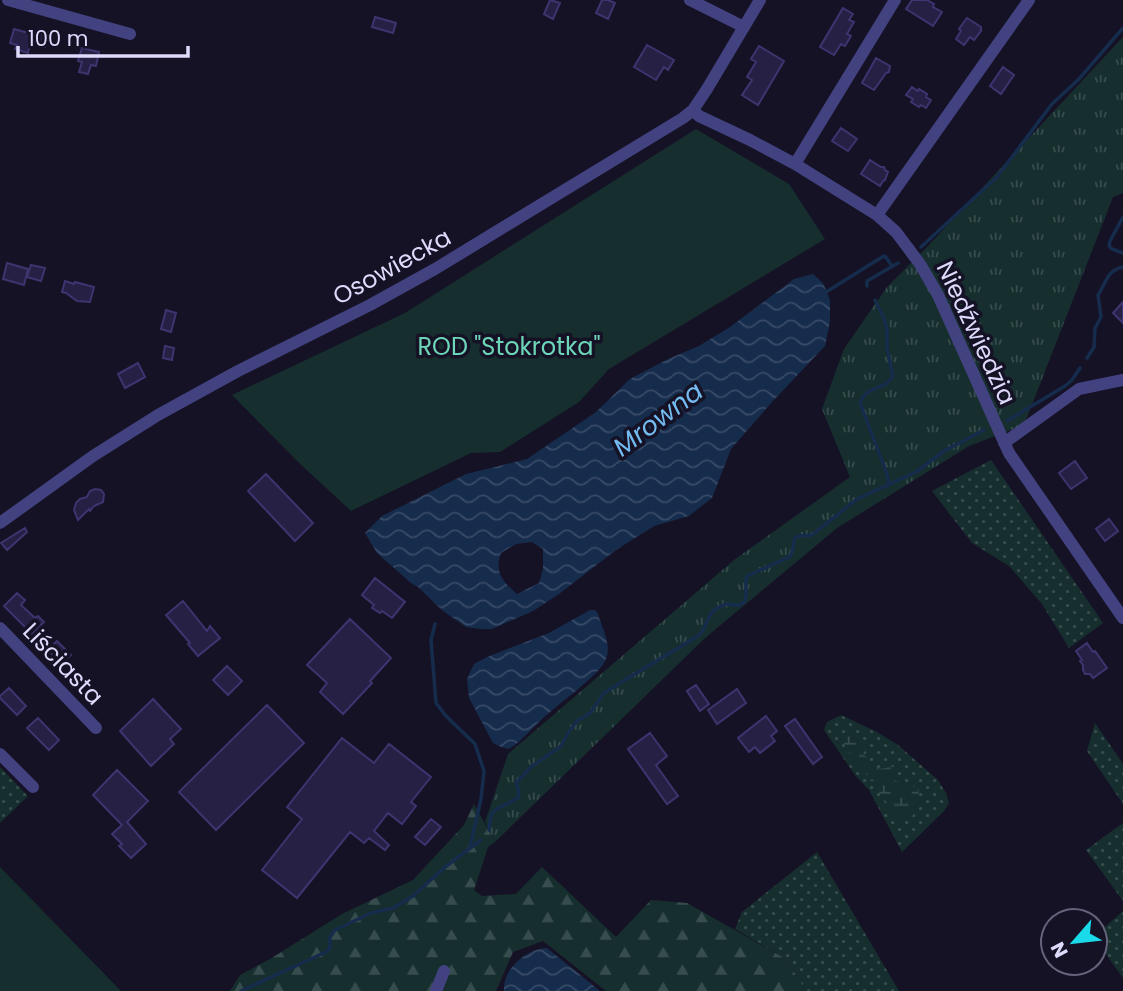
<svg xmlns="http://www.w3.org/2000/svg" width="1123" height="991" font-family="Poppins,sans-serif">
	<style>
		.grass { fill: url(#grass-dots) }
		.forest { fill: url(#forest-firs) }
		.wetland { fill: url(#wetland-marsh) }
		.park { fill: url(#park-tufts) }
		.garden { fill: #162f2e }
		.water { fill: url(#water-waves); fill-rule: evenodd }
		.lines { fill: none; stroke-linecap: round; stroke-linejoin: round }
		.stream { stroke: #162c4c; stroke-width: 3.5 }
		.building { fill: #262045; stroke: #3e346f; stroke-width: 2 }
		.minor { stroke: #434280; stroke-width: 12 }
		.labels { text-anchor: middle; stroke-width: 7; stroke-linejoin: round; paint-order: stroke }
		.street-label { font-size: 24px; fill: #dddafb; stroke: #151226 }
		.park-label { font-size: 24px; fill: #6dd5b8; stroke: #151226 }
		.water-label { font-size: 26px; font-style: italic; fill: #73baf1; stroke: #151226 }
	</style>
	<defs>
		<pattern id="grass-dots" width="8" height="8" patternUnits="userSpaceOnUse" patternTransform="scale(1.75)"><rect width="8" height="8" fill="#162f2e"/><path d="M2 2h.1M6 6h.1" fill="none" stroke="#374d4d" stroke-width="1.8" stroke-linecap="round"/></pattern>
		<pattern id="forest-firs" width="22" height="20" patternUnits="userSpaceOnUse" patternTransform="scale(1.75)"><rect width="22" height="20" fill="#162f2e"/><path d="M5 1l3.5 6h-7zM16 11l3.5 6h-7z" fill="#374d4d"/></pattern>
		<pattern id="wetland-marsh" width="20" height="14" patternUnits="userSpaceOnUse" patternTransform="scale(1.75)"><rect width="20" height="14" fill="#162f2e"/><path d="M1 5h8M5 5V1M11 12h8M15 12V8" fill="none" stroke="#374d4d"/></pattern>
		<pattern id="park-tufts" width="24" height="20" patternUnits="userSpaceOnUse" patternTransform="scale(1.75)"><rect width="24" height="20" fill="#162f2e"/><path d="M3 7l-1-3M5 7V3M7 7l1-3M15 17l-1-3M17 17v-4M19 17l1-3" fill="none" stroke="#374d4d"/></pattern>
		<pattern id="water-waves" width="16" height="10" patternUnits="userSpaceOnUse" patternTransform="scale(1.75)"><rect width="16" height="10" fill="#162c4c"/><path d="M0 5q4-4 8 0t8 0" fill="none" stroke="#374a67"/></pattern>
	</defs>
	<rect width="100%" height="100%" fill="#151226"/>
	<path class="grass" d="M991 460 1103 623 1069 648 1042 604 1009 566 972 543 932 491Z
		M841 715 877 732 898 745 938 780 946 793 949 803 944 811 902 852 869 790 855 775 824 730 827 722Z
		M1095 723 1123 764V804L1087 751Z
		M0 767 28 796 0 823Z
		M1123 823V901L1086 850Z
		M817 852 899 991H806L786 959 735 929 742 912Z
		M1123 911V978L1095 939V936Z"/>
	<path class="forest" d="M474 804 495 842 488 847 474 890 482 896 516 894 542 867 616 937 651 900 687 903 786 959 806 991H606L543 941 513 952 496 991H230L240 975 270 959 342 914 413 880 464 825Z"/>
	<path class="wetland" d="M852 733 870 743 863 754 879 769 897 766 894 780 918 788C921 802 917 810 909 821L899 820 861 767 845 747 841 734Z"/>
	<path class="park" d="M1123 37V193L1113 197 1024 425 969 446 837 528 705 638 495 842 485 822 508 754 734 560 850 477 822 409 844 349 887 287 929 245Z"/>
	<path class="garden" d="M696 129 789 184 825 239 609 369 579 402 500 452 471 453 351 511 297 461 232 395 405 313Z
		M0 867 121 991H0Z"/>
	<path class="water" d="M813 274 823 283 830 300V321L825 346 772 402 731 449 712 498 689 516 654 526 616 550 559 594 533 611 492 629H481L466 627 443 611 418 587 411 583 377 553 365 533 382 516 466 474 527 459 596 412 630 379 668 359 699 346 730 327 794 279ZM532 542 543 549V569L539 583 517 594C503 582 494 572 501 553L516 544Z
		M590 610H595L598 614C602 628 613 647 605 661 599 675 562 701 549 713 535 724 524 740 509 749L501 747 493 743 469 698 467 679 474 664 487 657 549 633Z
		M546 948H547L600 991H504C502 970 526 949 546 948Z"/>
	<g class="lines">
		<path class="stream" d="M1123 217 1110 241 1109 246 1112 249 1123 253
			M921 247 997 177 1052 104 1079 79 1123 28
			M867 286V281L898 263
			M823 294 882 257 885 256 892 266
			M875 300 884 318 887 330V348L893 376C886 390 865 386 860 403L887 474 889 485
			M1087 358 1094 347 1095 328 1101 317 1098 295C1107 282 1106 271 1123 267
			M1007 421 1065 386 1072 380 1080 368
			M435 624 431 640 436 703 446 716 475 744 484 771 481 799 470 847
			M489 830 491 815 495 810 518 798 519 792 516 783 531 767 561 746 568 733 577 721 590 713 604 693 625 680 698 636C708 628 705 616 716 609 719 607 723 605 726 604 732 603 738 608 743 603 749 598 744 583 747 576L789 557C795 551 792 545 795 538L799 536 812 535 857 499 916 472 944 451 984 430
			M241 991 326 952 330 948V937L335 930 371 913 393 908 413 896 445 867 481 840"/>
	</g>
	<path class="building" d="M550 0 560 3 553 19 544 14Z
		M602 0H608L615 3 608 19 596 13Z
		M912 0H927L934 4 933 7 942 12 933 26 906 9Z
		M843 8 853 14 849 20 854 22 847 34 851 36 845 46 841 44 834 55 820 47Z
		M375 17 396 23 393 33 372 27Z
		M967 18 981 27V31L974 40 970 37 964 45 956 39 961 31 959 29Z
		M14 29 32 34 33 31 49 36 45 47 30 43 28 53 15 49 17 45 10 43Z
		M647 45 674 60 668 70 664 67 656 80 634 67Z
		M759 46 784 61 758 105 742 95 752 80 747 77 756 62 751 59Z
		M82 48 99 52 96 66 91 65 88 74 79 72 82 62 78 61Z
		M876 58 890 66 889 72 886 73 874 90 862 83Z
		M1003 67 1014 75 1001 94 990 86Z
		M912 87 918 91 919 89 927 94 926 97 931 100 926 108 921 105 919 107 911 102 913 99 906 95Z
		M841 128 857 139 848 151 832 141Z
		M870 160 881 167H884L885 170 888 172 885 180 883 181 880 186 861 174Z
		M7 263 28 269 24 285 3 279Z
		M31 265 45 268 41 281 27 277Z
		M65 281 74 284 75 282 94 287 90 302 77 301 66 293 62 292Z
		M1123 302V323L1113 313Z
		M166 310 176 313 171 332 161 329Z
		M165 346 174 348 172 360 163 358Z
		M138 363 145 377 125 388 118 374Z
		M1075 461 1087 478 1071 489 1059 473Z
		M266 474 313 523 295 541 248 491Z
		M95 489 101 490 104 494 103 502 94 506 90 511 89 509 78 520 74 510 76 503 80 499 87 497 90 491Z
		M1109 519 1118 531 1105 541 1096 529Z
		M25 528 27 532 7 550 1 543Z
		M375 578 405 602 392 618 382 611 380 613 372 608 374 605 362 595Z
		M17 593 25 600 21 605 35 618 38 616 44 622 32 634 4 606Z
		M183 601 207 631 210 626 220 638 198 656 188 644 190 643 166 615Z
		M350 619 391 658 370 681 372 683 343 714 320 692 327 683 307 665Z
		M57 641 71 655 61 664 48 650Z
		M1087 643 1093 652 1095 651 1107 668 1093 678 1090 674H1085L1083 670V665L1080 661 1082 660 1076 651Z
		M227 666 242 681 228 695 213 680Z
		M696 685 709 704 700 711 687 691Z
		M9 688 26 706 17 715 0 698V696Z
		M737 689 746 703 717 724 708 710Z
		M153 699 181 729 170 739 174 744 151 766 120 731Z
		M267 705 304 743 216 830 179 792Z
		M766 716 777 731 771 736 775 741 760 753 755 747 749 752 738 738Z
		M38 718 59 740 49 750 27 728Z
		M795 719 822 757 813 764 785 726Z
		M650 733 667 756 656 765 678 796 667 804 628 749Z
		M342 738 374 763 389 744 431 777 411 802 416 806 402 824 388 813 374 831 389 845 385 850 369 838 364 843 350 832 297 898 262 870 302 819 287 807Z
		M117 770 148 801 127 822 146 844 131 858 119 846 122 844 112 834 122 825 93 795Z
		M431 819 441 827 425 845 415 837Z"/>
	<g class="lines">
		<path class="minor" d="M8 0 130 34
			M690 0 744 27
			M693 110 699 116 750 140 795 164 877 215 896 232 920 264 938 295 1009 453 1123 618
			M795 164 895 0
			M877 215 1029 0
			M1004 443 1079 389 1123 380
			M0 523 93 456 158 415 238 371 370 305 435 269 683 118 693 110 707 89 760 0
			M0 628 96 728
			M0 754 33 787
			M436 991 444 971"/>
	</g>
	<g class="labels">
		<g class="street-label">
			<text transform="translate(392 267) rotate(-29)" y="8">Osowiecka</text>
			<text transform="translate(976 333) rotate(65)" y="8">Niedźwiedzia</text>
			<text transform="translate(63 664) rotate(46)" y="8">Liściasta</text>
		</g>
		<g class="park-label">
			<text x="509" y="355">ROD "Stokrotka"</text>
		</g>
		<g class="water-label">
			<text transform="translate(658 419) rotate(-37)" y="9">Mrowna</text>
		</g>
	</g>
	<g transform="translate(1074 942) rotate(242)"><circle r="33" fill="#151226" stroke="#65627b" stroke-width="2"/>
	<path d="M0-5L12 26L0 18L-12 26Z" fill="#1ad9e8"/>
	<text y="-10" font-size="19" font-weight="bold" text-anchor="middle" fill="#dddafb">N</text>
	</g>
	<path d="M18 46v10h170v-10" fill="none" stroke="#dddafb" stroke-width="3.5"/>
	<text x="28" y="46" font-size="21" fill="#dddafb" stroke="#151226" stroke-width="5" paint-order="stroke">100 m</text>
</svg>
